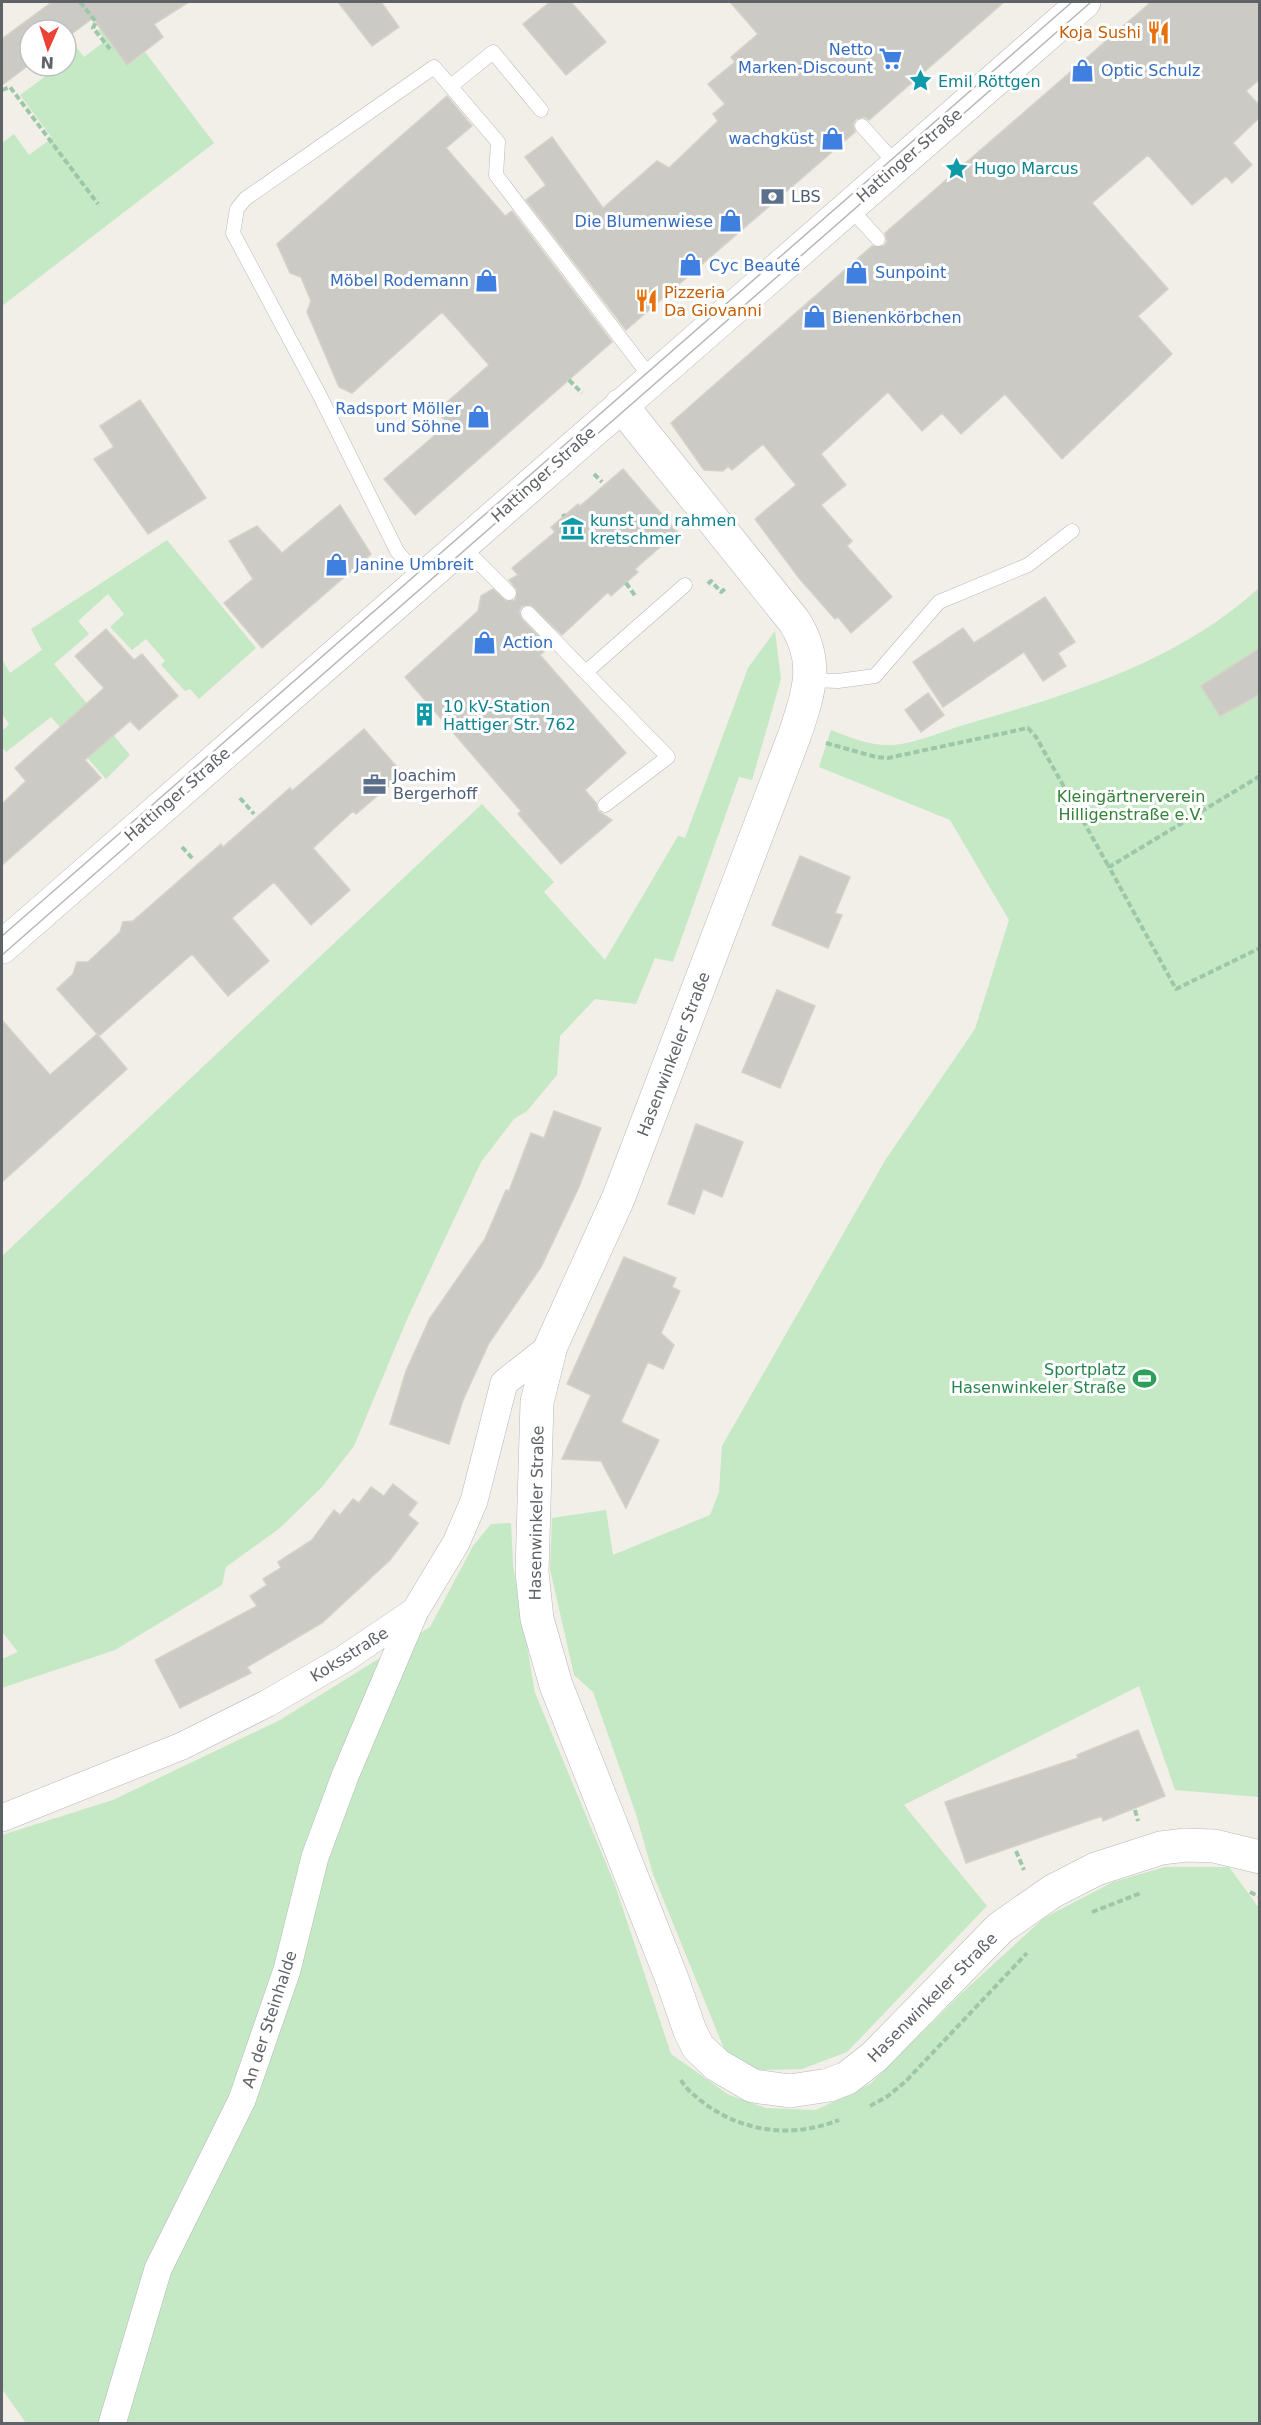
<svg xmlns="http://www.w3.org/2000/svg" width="1261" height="2425" font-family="'DejaVu Sans',sans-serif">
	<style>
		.green { fill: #c5e8c5 }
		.building { fill: #cccac5; stroke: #d6d1c6; stroke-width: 1.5 }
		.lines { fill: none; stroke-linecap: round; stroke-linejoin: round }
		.service-casing { stroke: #b5b8bc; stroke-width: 15 }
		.minor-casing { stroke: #b5b8bc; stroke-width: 28 }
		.tertiary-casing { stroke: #b5b8bc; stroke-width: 34 }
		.path { stroke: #9cc7a9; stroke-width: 4; stroke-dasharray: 6 3; stroke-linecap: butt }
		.service { stroke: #fff; stroke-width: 14 }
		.minor { stroke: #fff; stroke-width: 27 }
		.tertiary { stroke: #fff; stroke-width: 33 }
		.tram { stroke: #b6b7b8; stroke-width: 1.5 }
		.labels { text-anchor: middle; stroke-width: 6; stroke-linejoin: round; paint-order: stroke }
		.food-label { font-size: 16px; fill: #c56008; stroke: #fff; text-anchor: end }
		.shop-label { font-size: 16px; fill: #366cbe; stroke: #fff; text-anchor: start }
		.culture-label { font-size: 16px; fill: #0d838f; stroke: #fff; text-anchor: start }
		.street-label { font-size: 16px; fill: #5f6368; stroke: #fff }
		.service-label { font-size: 16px; fill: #4e5e75; stroke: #fff; text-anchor: start }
		.park-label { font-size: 16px; fill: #348238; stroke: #fff }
		.leisure-label { font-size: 16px; fill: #27864d; stroke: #fff; text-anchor: end }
	</style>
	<rect width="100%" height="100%" fill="#f1efe8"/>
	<path class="green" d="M100 2H109L136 37 117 52 128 65 145 52 214 143 2 306V143L14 134 29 155 52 138 20 95 54 70 51 66H66V42L70 39 84 57 105 41 98 30 103 27 90 9Z
		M167 540 256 648 199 699 190 689 185 691 161 665 165 661 146 639 132 650 110 627 124 614 108 594 78 621 89 634 54 664 130 755 106 779 51 717 6 752 2 747V731L9 724 2 714V659L10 673 42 650 31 629Z
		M1259 588V1797L1175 1790 1139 1686 904 1805 987 1906 847 2052 802 2069 758 2070 725 2051 653 1874 636 1814 593 1692 574 1675 550 1569 552 1518 606 1510 613 1555 710 1515 719 1492 722 1446 886 1159 975 1029 1009 920 950 820 819 767 831 730C851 738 870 746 892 745 914 744 946 730 967 724 1073 693 1176 663 1259 588Z
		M775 631 781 679 752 780 739 777 673 962 655 958 636 1004 595 999 560 1036 557 1075 527 1111 514 1119 481 1162 408 1317 354 1446 322 1487 280 1528 226 1567 222 1585 115 1650 2 1688V1659L18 1652 2 1632V1256L482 804 554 882 544 892 605 960 678 836 685 838 748 668Z
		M511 1523 513 1565 535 1693 615 1885 671 2054 729 2095 766 2108 816 2110 870 2084 964 1991 1044 1918 1113 1882 1165 1867H1229L1259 1908V2423H26L2 2389V1835L113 1800 280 1720 430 1627 473 1546 491 1524Z"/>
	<path class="building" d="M52 2H189L154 24 163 37 127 65 93 18 66 38V30H30V64L2 85V39Z
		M338 2H381L399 27 372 46Z
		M550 2H571L606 42 566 75 523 24Z
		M730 2H1004L869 120 864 117 856 119 853 124 855 132 626 330 526 200 546 185 525 157 552 137 603 208 657 161 669 168 718 121 713 114 725 104 708 84 735 62 731 57 758 34Z
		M1151 2H1260V79L1246 91 1260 106V117L1233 143 1252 165 1232 183 1226 176 1192 205 1148 155 1092 203 1168 289 1138 316 1172 354 1062 459 1005 394 961 434 942 413 922 431 888 392 821 454 846 485 821 505 852 541 847 546 892 597 851 633 838 617 835 619 799 578 755 519 796 485 763 444 732 470 728 466 723 471 704 470 671 423 872 246H884L887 241 885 233Z
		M447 96 472 126 446 148 505 216 512 211 612 342 415 515 384 479 448 424 437 411 489 365 442 312 352 393 339 387 307 312 311 301 301 277 290 273 277 244Z
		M140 400 206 498 148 534 94 459 114 447 100 426Z
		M623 469 677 532 635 569 638 572 611 596 608 592 562 635 531 605 522 606 519 611 522 619 549 647 540 655 626 753 585 790 596 803 598 811 612 820 561 864 518 814 521 811 405 677 478 611 481 596 493 589 506 601 515 600 517 590 509 580 518 575 512 568 555 532 551 527 578 504 580 506Z
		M340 505 371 554 262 648 224 603 253 579 229 541 257 526 282 553Z
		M1045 597 1075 642 1058 653 1066 666 1043 681 1024 652 943 707 913 662 963 628 974 643Z
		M106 629 134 660 142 654 178 696 139 730 130 721 85 760 101 778 2 865V804L26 781 15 768 104 688 75 656Z
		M1260 648V694L1220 716 1201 686Z
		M928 693 944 715 921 732 905 710Z
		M364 729 403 774 356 814 353 811 313 848 350 890 311 925 274 882 232 918 269 961 228 996 192 954 99 1036 57 989 73 974 77 962H88L120 932 123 922 133 921 221 844 223 847 290 788 292 791Z
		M800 856 850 877 835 913 842 915 828 948 772 925Z
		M777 990 815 1006 780 1088 742 1072Z
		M2 1020 50 1075 97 1034 127 1069 2 1182Z
		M554 1111 601 1128 579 1187 541 1267 489 1343 463 1400 449 1444 390 1424 406 1371 430 1318 485 1239 506 1190 509 1191 531 1133 544 1138Z
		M696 1124 743 1142 722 1197 703 1189 694 1214 668 1204Z
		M624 1257 676 1278 672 1287 680 1291 661 1333 674 1345 663 1369 648 1362 621 1422 659 1440 626 1508 601 1461 562 1459 591 1395 567 1384Z
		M393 1484 417 1503 408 1515 418 1523 390 1560 322 1623 247 1667 251 1673 180 1708 155 1660 257 1606 250 1596 267 1585 263 1579 281 1568 278 1562 312 1540 334 1510 340 1515 353 1499 359 1503 371 1487 384 1496Z
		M1138 1730 1165 1796 1103 1821 1102 1816 966 1863 945 1802 1078 1758 1077 1755Z"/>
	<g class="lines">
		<defs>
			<path id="service" d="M451 86 493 52 541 110
				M862 126 897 165
				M849 207 878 239
				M462 546 509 593
				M421 580 397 551 319 394 233 233 237 209 245 199 434 67 498 142 496 175 651 378
				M528 613 668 757 605 805
				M586 672 685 585
				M810 680 838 681 875 676 939 602 1028 565 1072 531"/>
			<path id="minor" d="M2 1818 182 1746 268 1703 344 1659 415 1611 456 1543 474 1501 504 1383 551 1346
				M112 2424 158 2269 242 2100 287 1970 315 1857 345 1776 415 1611"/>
			<path id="tertiary" d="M621 405 794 621C820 661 809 692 795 734L618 1199 551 1346 537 1402 532 1572 537 1619 556 1685 672 1979 690 2031 698 2047 717 2065 753 2086 790 2091 829 2085 847 2078 874 2057 1000 1928 1053 1891 1096 1869 1161 1848 1186 1845 1214 1846 1260 1857
				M2 947 1084 2"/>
		</defs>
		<use href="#service" class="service-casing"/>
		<use href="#minor" class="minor-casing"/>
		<use href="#tertiary" class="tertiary-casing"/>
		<path class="path" d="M80 2 96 22 93 28 110 49
			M2 90 10 87 98 204
			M569 380 582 393
			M594 474 602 482
			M563 514 564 516
			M626 583 636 597
			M708 584 711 581 721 592 726 588
			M826 743 876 757 888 758 1028 728 1036 737 1109 867
			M1260 776 1109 867 1176 989 1260 948
			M240 798 254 814
			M182 847 193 859
			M1135 1810 1138 1821
			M1016 1851 1024 1870
			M1250 1892 1260 1897
			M1092 1912 1141 1893
			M681 2080C686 2089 693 2094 700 2100 740 2132 791 2139 839 2120
			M870 2106 888 2096 906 2081 1027 1953"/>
		<use href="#service" class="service"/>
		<use href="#minor" class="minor"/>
		<use href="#tertiary" class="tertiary"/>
		<path class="tram" d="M2 936 1072 2
			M2 955 1091 2"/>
	</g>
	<defs>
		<symbol id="restaurant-bare" viewBox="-9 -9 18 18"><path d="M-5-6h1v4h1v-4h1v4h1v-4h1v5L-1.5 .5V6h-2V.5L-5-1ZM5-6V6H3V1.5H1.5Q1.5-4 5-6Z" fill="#e8710a" stroke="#fff" stroke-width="2.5" paint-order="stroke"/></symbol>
		<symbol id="supermarket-bare" viewBox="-9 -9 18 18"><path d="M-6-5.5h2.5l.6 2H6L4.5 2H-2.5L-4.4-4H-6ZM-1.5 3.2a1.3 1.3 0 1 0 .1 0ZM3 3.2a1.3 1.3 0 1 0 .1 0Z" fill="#3f7fe0" stroke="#fff" stroke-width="2.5" paint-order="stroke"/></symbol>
		<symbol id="shop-bare" viewBox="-9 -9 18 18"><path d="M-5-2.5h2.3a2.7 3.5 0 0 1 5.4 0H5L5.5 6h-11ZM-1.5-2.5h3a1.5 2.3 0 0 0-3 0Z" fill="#3f7fe0" stroke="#fff" stroke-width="2.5" paint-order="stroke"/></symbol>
		<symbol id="sight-bare" viewBox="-9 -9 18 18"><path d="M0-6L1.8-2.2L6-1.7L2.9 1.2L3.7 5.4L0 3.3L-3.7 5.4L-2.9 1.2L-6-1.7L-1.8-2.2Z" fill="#0f9aa8" stroke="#fff" stroke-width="2.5" paint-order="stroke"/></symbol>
		<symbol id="bank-bare" viewBox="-9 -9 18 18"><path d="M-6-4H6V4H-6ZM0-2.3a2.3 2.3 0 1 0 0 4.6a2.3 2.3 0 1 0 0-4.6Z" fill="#5c6f8a" stroke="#fff" stroke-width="2.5" paint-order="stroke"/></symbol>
		<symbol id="museum-bare" viewBox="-9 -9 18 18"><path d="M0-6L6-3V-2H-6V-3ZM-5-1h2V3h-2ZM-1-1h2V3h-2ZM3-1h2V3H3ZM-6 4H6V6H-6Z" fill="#0f9aa8" stroke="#fff" stroke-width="2.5" paint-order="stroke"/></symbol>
		<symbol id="building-bare" viewBox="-9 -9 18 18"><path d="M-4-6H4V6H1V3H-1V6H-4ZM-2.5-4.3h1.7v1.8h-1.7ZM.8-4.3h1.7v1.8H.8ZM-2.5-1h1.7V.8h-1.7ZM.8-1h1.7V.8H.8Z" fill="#0f9aa8" stroke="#fff" stroke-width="2.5" paint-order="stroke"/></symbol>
		<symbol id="office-bare" viewBox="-9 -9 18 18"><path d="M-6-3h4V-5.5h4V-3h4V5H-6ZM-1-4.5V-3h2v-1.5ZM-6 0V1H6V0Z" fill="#5c6f8a" stroke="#fff" stroke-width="2.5" paint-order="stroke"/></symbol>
		<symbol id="stadium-bare" viewBox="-9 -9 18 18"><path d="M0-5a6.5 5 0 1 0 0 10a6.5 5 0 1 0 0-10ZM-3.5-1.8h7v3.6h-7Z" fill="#2e9e5b" stroke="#fff" stroke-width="2.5" paint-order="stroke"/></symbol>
	</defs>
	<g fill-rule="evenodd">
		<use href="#restaurant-bare" x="1142" y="16" width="33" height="33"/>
		<use href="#supermarket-bare" x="874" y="42" width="33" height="33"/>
		<use href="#shop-bare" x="1066" y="54" width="33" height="33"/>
		<use href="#sight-bare" x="904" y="64" width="33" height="33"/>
		<use href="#shop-bare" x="816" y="122" width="33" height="33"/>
		<use href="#sight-bare" x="940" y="152" width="33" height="33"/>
		<use href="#bank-bare" x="756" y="180" width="33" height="33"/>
		<use href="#shop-bare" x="714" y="204" width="33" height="33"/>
		<use href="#shop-bare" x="674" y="248" width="33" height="33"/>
		<use href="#shop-bare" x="840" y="256" width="33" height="33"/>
		<use href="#shop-bare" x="470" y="264" width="33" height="33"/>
		<use href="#restaurant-bare" x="630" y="284" width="33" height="33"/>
		<use href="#shop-bare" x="798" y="300" width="33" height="33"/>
		<use href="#shop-bare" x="462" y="400" width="33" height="33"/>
		<use href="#museum-bare" x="556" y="512" width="33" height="33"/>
		<use href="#shop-bare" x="320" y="548" width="33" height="33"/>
		<use href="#shop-bare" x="468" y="626" width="33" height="33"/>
		<use href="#building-bare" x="408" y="698" width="33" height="33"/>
		<use href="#office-bare" x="358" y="768" width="33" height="33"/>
		<use href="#stadium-bare" x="1128" y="1362" width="33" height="33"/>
	</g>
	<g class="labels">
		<g class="food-label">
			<text x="1141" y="38">Koja Sushi</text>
			<text x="664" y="298" text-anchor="start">Pizzeria<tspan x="664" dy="18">Da Giovanni</tspan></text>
		</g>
		<g class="shop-label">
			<text x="873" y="55" text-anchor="end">Netto<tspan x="873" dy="18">Marken-Discount</tspan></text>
			<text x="1101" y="76">Optic Schulz</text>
			<text x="814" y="144" text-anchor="end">wachgküst</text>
			<text x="713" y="227" text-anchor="end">Die Blumenwiese</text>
			<text x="709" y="271">Cyc Beauté</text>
			<text x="875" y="278">Sunpoint</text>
			<text x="469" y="286" text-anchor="end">Möbel Rodemann</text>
			<text x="832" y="323">Bienenkörbchen</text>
			<text x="461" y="414" text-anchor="end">Radsport Möller<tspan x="461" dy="18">und Söhne</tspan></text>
			<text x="355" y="570">Janine Umbreit</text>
			<text x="503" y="648">Action</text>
		</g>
		<g class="culture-label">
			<text x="938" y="87">Emil Röttgen</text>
			<text x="974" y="174">Hugo Marcus</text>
			<text x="590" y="526">kunst und rahmen<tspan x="590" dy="18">kretschmer</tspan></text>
			<text x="443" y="712">10 kV-Station<tspan x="443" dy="18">Hattiger Str. 762</tspan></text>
		</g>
		<g class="street-label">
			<text transform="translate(909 155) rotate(-41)" y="6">Hattinger Straße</text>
			<text transform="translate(543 474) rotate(-42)" y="6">Hattinger Straße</text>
			<text transform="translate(177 794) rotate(-41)" y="6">Hattinger Straße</text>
			<text transform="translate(673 1054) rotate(-69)" y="6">Hasenwinkeler Straße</text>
			<text transform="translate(536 1513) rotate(-89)" y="6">Hasenwinkeler Straße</text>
			<text transform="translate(349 1654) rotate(-32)" y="6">Koksstraße</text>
			<text transform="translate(932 1997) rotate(-45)" y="6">Hasenwinkeler Straße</text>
			<text transform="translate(269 2019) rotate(-72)" y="6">An der Steinhalde</text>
		</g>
		<g class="service-label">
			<text x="791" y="202">LBS</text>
			<text x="393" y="781">Joachim<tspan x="393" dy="18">Bergerhoff</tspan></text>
		</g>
		<g class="park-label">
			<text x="1131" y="802">Kleingärtnerverein<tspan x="1131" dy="18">Hilligenstraße e.V.</tspan></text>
		</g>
		<g class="leisure-label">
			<text x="1126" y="1375">Sportplatz<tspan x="1126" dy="18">Hasenwinkeler Straße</tspan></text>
		</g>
	</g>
	<rect width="1261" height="2425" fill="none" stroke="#5f6368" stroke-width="6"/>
	<g transform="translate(48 48) rotate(183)"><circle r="28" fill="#ffffff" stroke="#bfc1c3" stroke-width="1.5"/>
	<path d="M0-4.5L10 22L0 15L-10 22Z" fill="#ea4335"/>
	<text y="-9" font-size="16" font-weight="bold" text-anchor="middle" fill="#5f6368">N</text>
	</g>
</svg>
